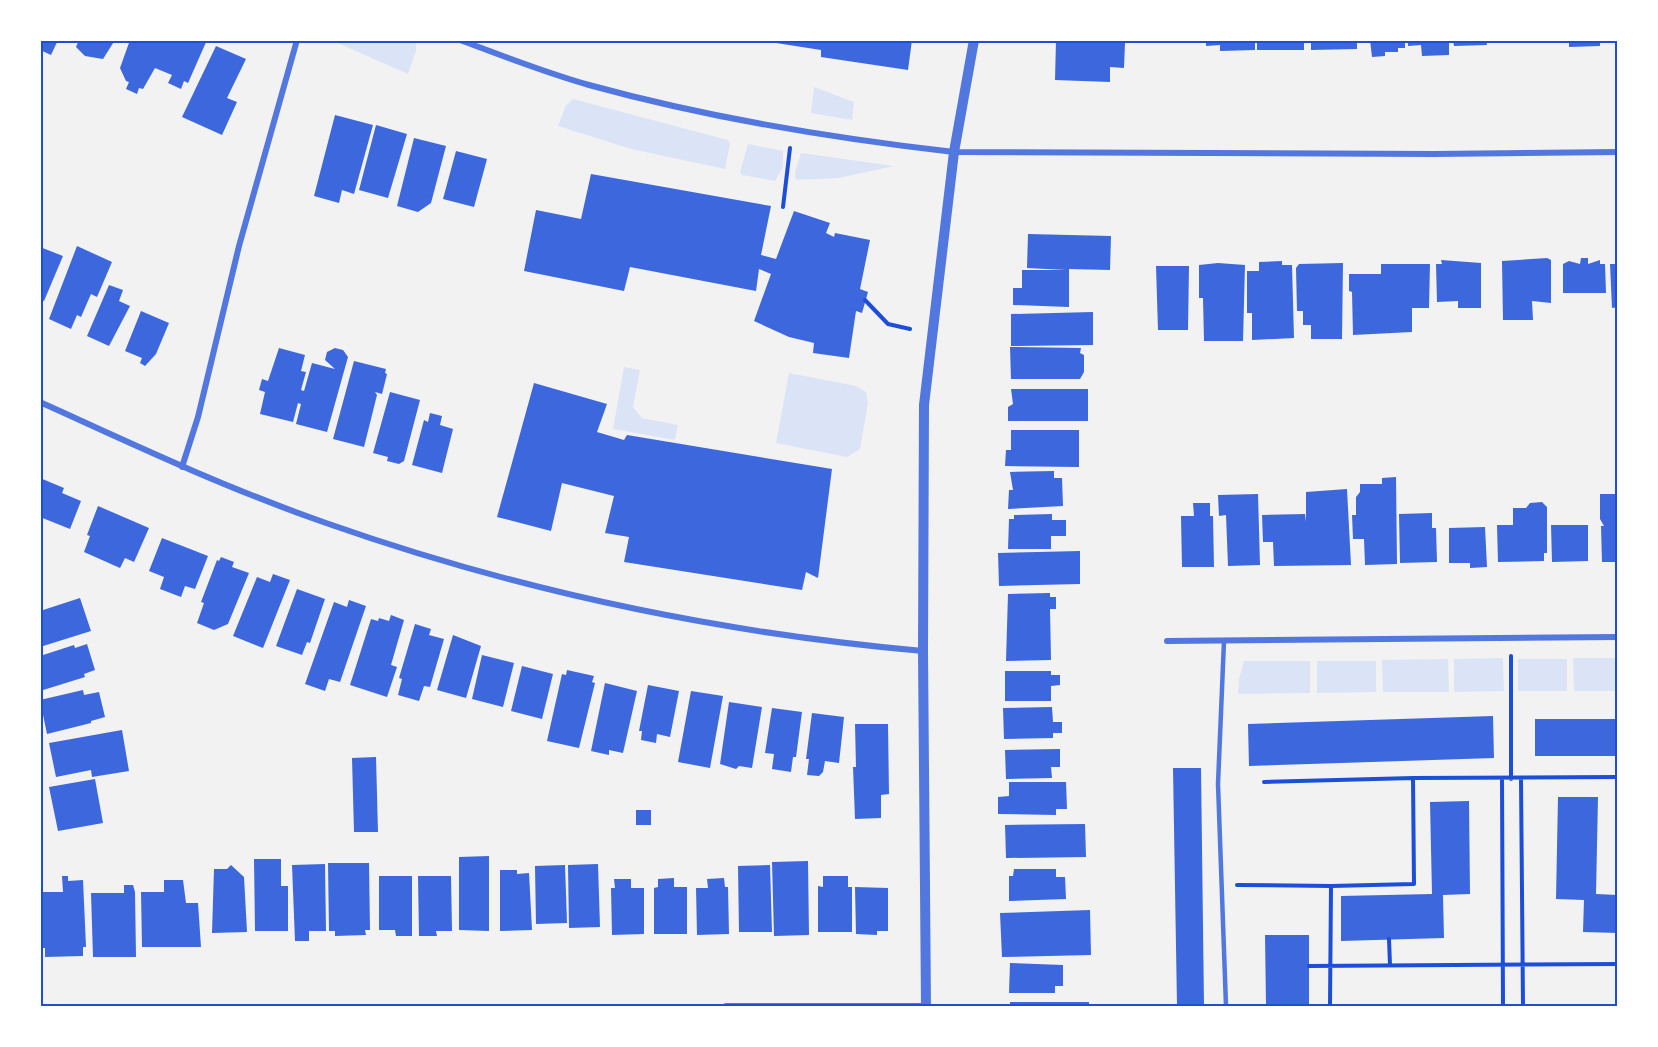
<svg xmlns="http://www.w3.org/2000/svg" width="1658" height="1047" font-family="'Source Sans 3',sans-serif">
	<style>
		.green { fill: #dbe4f7 }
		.building { fill: #3d67dc }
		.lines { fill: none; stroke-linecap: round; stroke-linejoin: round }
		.path { stroke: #1d4ed8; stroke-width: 4 }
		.service { stroke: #5277de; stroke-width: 4.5 }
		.minor { stroke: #5277de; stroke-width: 6 }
		.tertiary { stroke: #5277de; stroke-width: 10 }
		.neatline { fill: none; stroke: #1d4ed8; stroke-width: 2 }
	</style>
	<rect width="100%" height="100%" fill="#f2f2f2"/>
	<path class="green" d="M333 41H410L416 43V51L408 74Z
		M814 87 854 102 852 120 811 113Z
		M573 99 728 140 730 144 725 169 631 149 558 126 566 105Z
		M748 144 783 151V167L775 181 742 175 740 172Z
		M801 153 894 166 839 178 796 180 795 172Z
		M624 367 640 370 633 407 642 418 678 425 675 440 613 429Z
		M789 373 856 386 866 392 868 403 860 449 847 457 776 443Z
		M1503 658 1504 691 1454 692V659Z
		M1573 658H1617V691H1574Z
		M1448 659 1449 692H1383L1382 660Z
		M1518 659H1567V691H1518Z
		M1244 661H1310V693L1238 694 1239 679Z
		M1317 661H1376V692L1317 693Z"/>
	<path class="building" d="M40 40H58L51 55 40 50Z
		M79 40H115L103 59 85 56 76 47Z
		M130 40H207L188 83 184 81 181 89 168 83 172 75 155 68 143 89 139 88 137 94 126 89 129 82 126 81 120 68Z
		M776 40H912L908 70 821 57V50L776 43Z
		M1206 40H1255V50L1220 51V45L1206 46Z
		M1257 40H1304V50H1257Z
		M1311 40H1357V49L1311 50Z
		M1370 40H1405V48H1398V52H1385V56L1372 57Z
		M1408 40H1449V55L1422 56 1421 45 1408 46Z
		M1453 40H1486L1487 45 1454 46Z
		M1501 40H1564V43H1501Z
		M1569 40H1600V46L1569 47Z
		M1056 41 1125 43 1124 68 1110 67V82L1055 80Z
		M216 46 246 59 227 98 237 102 222 135 182 117Z
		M335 115 373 125 354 194 342 190 339 203 314 196Z
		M376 125 407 134 388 198 359 190Z
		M414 138 446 146 431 203 418 212 397 206Z
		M456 151 487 159 474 207 443 199Z
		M591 174 771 206 761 255 776 259 794 211 830 223 826 233 834 237 835 233 870 240 860 289 868 292 862 313 856 311 849 358 813 353 814 343 789 337 754 321 771 274 759 269 756 291 630 267 624 291 524 271 536 210 581 219Z
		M1028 234 1111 236 1110 270 1069 269V307L1013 305V288H1022V270H1066L1027 268Z
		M77 246 112 262 97 297 91 294 81 317 77 315 71 329 49 319Z
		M40 247 63 256 44 301 40 300Z
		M1547 258 1551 260V303L1532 301 1533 320H1503L1502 261Z
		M1581 258H1588V264L1600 260V264H1605L1606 293H1563V264L1569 261 1580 264Z
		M1618 258V307L1612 308 1610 264H1615Z
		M1441 260 1481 263V308H1458V301L1437 302 1436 264H1442Z
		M1282 261V265H1292L1294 338 1252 340V313H1247V271H1259V262Z
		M1218 263 1245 265 1243 341H1204L1203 298H1199V265Z
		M1343 263 1342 339H1311V325H1303V311H1297L1296 268 1299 264Z
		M1381 264H1430L1429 308H1412V332L1353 335 1352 292 1349 291V274H1381Z
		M1156 266H1189L1188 330H1158Z
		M109 285 123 290 119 301 130 306 109 346 87 336Z
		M141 311 169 323 156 354 145 366 140 363 142 358 125 351Z
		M1093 312V345L1011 346V314Z
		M1010 347 1081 348 1080 353 1084 355V372L1080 379H1011Z
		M279 348 305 355 301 371 306 372 301 390 304 391 312 363 335 369 325 360 327 352 335 348 343 350 348 357 327 432 296 424 301 404 298 403 293 422 260 414 265 392 259 390 262 379 268 381Z
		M354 361 386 369 385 373 387 374 382 394 375 392 377 395 364 447 333 439Z
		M534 383 607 404 597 432 624 440 627 435 832 469 818 578 806 572 802 590 624 562 629 537 605 533 614 496 562 483 551 531 497 517Z
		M1011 389H1088V421H1008V407L1013 404Z
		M390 392 420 400 404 461 399 464 387 461 388 457 373 453Z
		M430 413 442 416 440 425 453 429 442 473 412 465 424 420 428 422Z
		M1011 430H1079V467L1005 466 1006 450H1011Z
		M1054 471V478H1062L1063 506 1008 509 1009 490H1013L1010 472Z
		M1396 477 1397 564 1365 565 1364 539H1353L1352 515H1356V497L1360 492V484H1382V478Z
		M40 478 64 488 62 493 81 501 70 529 40 517Z
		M1347 489 1351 565 1274 566 1273 542H1263L1262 515 1305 514 1306 522V492Z
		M1258 494 1260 565 1228 566 1226 515 1219 516 1218 495Z
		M1600 494H1618V562H1602L1601 526H1604L1600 519Z
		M1542 502 1547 507V553H1544V561L1498 562 1497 525H1513V508H1526L1530 503Z
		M1193 503H1210V516H1213L1214 567H1182L1181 516H1194Z
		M98 506 149 528 134 562 125 558 120 568 84 552 90 536 87 535Z
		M1432 513V528H1436L1437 562 1400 563 1399 514Z
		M1052 514V520H1066V536H1051V549H1008L1009 519H1014V515Z
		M1551 525H1588V561L1552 562Z
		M1485 527 1487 567 1470 568V563H1449V528Z
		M162 538 208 556 195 589 185 586 181 597 160 589 164 577 149 571Z
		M1080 551V584L999 586 998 553Z
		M221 557 234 562 232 567 249 573 228 624 214 630 197 623 204 603 201 602 217 560 219 561Z
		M273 574 290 580 263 648 233 636 257 577 270 582Z
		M297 589 325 599 310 643 307 642 302 655 276 646Z
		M1050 593V597H1056V609H1050L1051 660 1006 661 1008 594Z
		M80 598 91 631 40 647V611Z
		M349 600 366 606 340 682 329 679 325 691 305 684 334 602 347 607Z
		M391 615 404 620 391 665 397 667 387 697 350 685 371 619 378 621 379 618 389 621Z
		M415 624 431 629 429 635 444 639 430 687 424 686 419 701 398 695 402 679 399 678Z
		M453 635 481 646 466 698 437 690Z
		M87 644 95 670 84 674 85 677 40 691V656L74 645 75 648Z
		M482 655 514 663 503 707 472 699Z
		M522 666 553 674 542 719 511 711Z
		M567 670 594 676 592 682 595 683 579 748 547 741 562 674 566 675Z
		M1005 671H1051V675H1060V685L1051 686V701H1005Z
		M605 683 637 691 623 753 609 750V755L591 751Z
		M648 685 679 691 670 737 657 734 656 743 641 740 642 731H639Z
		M83 690 84 695 99 692 105 717 91 721V723L47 734 40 700Z
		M691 691 723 696 710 768 678 762Z
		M729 702 762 707 752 768 739 766 736 769 720 764Z
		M1052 707 1053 722H1062V733H1053V738L1004 739 1003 708Z
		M772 708 802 712 796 757H793L791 772 772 769 774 754 765 753Z
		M812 713 844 717 839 763 825 761 823 772 819 776 807 775 809 759H806Z
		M1493 716 1494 758 1249 766 1248 724Z
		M1535 719H1618V756H1535Z
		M855 724H888L889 794 881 795V818L855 819 853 767H856Z
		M122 730 129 771 92 777 91 770 56 777 49 743Z
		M1060 749V767H1051L1052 778 1006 779 1005 750Z
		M376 757 378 832H354L352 758Z
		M1173 768H1201L1204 1006H1177Z
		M95 779 103 823 58 831 49 787Z
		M1009 782H1066L1067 809H1056V815L998 814V797L1009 796Z
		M1558 797H1598L1596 894 1618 895V933L1583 932 1584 900 1556 899Z
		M1469 801 1470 894 1443 895 1444 938 1341 941V896L1432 894 1430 802Z
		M636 810H651V825H636Z
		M1085 824 1086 857 1006 858 1005 825Z
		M489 856V931L459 930V857Z
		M254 859H281V886H288V931H255Z
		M808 861 809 935 774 936 772 862Z
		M328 863H369L370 930H365L366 935 335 936V931H329Z
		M325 864 326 931H309V941H295L292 865Z
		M598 864 600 927 569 928 568 865Z
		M231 865 244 877 247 932 212 933 214 869H227Z
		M565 865 567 923 536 924 535 866Z
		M770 865 772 932H739L738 866Z
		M1014 869H1056V877H1065L1066 899 1009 901V876H1013Z
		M500 870H517V874L529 873 532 930 500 931Z
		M62 876H68V881L83 880 86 947H83V956L45 957V948H40V892H63Z
		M379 876H412V936H396L395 930H379Z
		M418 876H451L452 931H436L437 936H419Z
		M823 876H848V887H852V932H818V886L823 887Z
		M674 878V887H687V934H654V888L658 887V879Z
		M724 878 725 887H728L729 934 697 935 696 888H708L707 879Z
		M614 879H631V888H644V934L612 935 611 888H615Z
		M164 880H183L186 903H198L201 947H142L141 892H164Z
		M124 885H133L135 892 136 957H93L91 893H124Z
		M855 887 888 888V931H877V935L856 934Z
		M1090 910 1091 955 1002 957 1000 913Z
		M1265 935H1309V1006H1266Z
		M1010 963 1063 965V986H1055V993H1009Z
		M1010 1002H1089V1006H1010Z"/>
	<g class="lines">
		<path class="path" d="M783 207 790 148
			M865 300 888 324 910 329
			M1511 656V779
			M1413 778 1618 777
			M1502 779 1503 1006
			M1521 779 1523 1006
			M1264 782 1413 778 1414 884 1331 886
			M1237 885 1331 886 1330 1006
			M1389 939 1390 965
			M1309 966 1618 964"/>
		<path class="service" d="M1224 641 1218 784 1226 1006"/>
		<path class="minor" d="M460 40C503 56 546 73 589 85 709 118 830 138 954 152L1434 154 1618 152
			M40 402C134 445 228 489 326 523 519 591 720 633 923 651
			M182 467 198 417 239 246 297 40
			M1167 641 1618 637
			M726 1006H926"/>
		<path class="tertiary" d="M926 1006 923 651 924 405 954 152 974 40"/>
	</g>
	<rect width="1658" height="1047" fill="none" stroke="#ffffff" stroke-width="84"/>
	<rect x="42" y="42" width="1574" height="963" class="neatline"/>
</svg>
